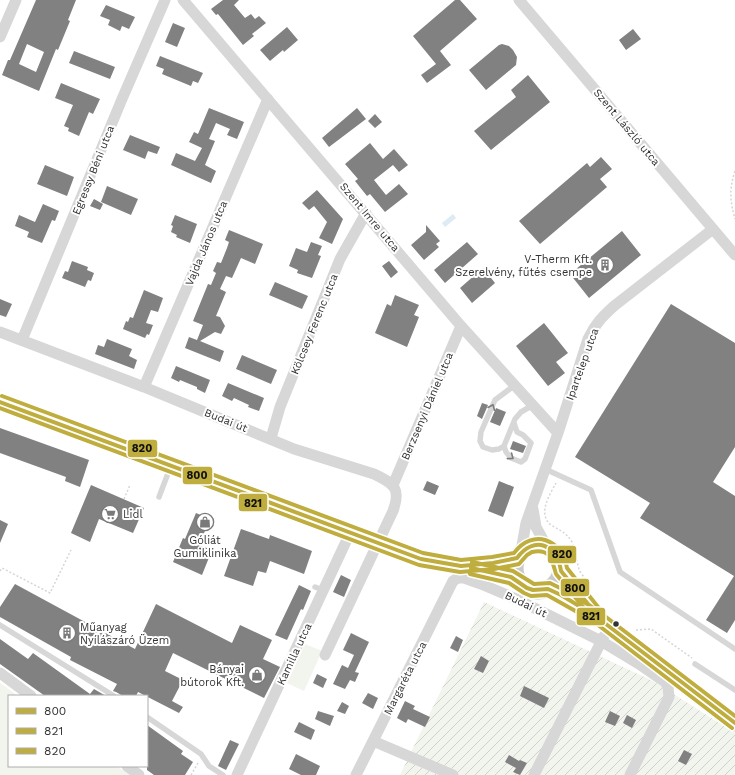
<svg xmlns="http://www.w3.org/2000/svg" width="735" height="775" font-family="'Work Sans',sans-serif">
	<style>
		.grass { fill: #f1f5ed }
		.garden { fill: url(#garden-furrows) }
		.water { fill: #ddebf3 }
		.building { fill: #818181; fill-rule: evenodd }
		.lines { fill: none; stroke-linecap: round; stroke-linejoin: round }
		.path { stroke: #d6d6d6; stroke-width: 1.5; stroke-dasharray: 2 2; stroke-linecap: butt }
		.lane { stroke: #d7d7d7; stroke-width: 5.5 }
		.street { stroke: #d7d7d7; stroke-width: 11 }
		.primary { stroke: #cacaca; stroke-width: 17 }
		.bus-1-casing { stroke: #fff; stroke-width: 7 }
		.bus-2-casing { stroke: #fff; stroke-width: 7 }
		.bus-3-casing { stroke: #fff; stroke-width: 7 }
		.bus-1 { stroke: #bfad3e; stroke-width: 4 }
		.bus-2 { stroke: #bfad3e; stroke-width: 4 }
		.bus-3 { stroke: #bfad3e; stroke-width: 4 }
		.oneway { stroke: #7d7d7d }
		.bus-dot { fill: #333; stroke: #fff; stroke-width: 1.5 }
		.labels { text-anchor: middle; stroke-width: 4; stroke-linejoin: round; paint-order: stroke }
		.street-label { font-size: 11px; fill: #333; stroke: #fff }
		.poi-label { font-size: 11px; fill: #333; stroke: #fff; text-anchor: end }
		.line-badge { stroke: #fff; stroke-width: 1.5 }
		.pale-badge-label { font-size: 11px; text-anchor: middle; font-weight: bold; fill: #111 }
	</style>
	<defs>
		<pattern id="garden-furrows" width="10" height="10" patternUnits="userSpaceOnUse"><rect width="10" height="10" fill="#f1f5ed"/><path d="M-1 1l2-2M0 10L10 0M9 11l2-2" fill="none" stroke="#cfd2cc"/></pattern>
	</defs>
	<rect width="100%" height="100%" fill="#fff"/>
	<path class="grass" d="M305 644 322 651 304 691 287 683Z
		M0 683 18 696H9V766H117L130 775H0Z"/>
	<path class="garden" d="M484 602 653 681 735 733V775H400Z"/>
	<path class="water" d="M453 214 456 218 445 227 442 223Z"/>
	<path class="building" d="M36 0H76L68 20 70 21 58 50 56 49 39 91 2 75 8 60H10ZM27 44 44 52 36 72 19 64Z
		M223 0H239L234 5 245 18 251 14 255 19 259 16 266 23 252 34 254 36 243 45 218 14 216 15 211 9Z
		M455 0H460L477 19 440 51 451 65 427 83 421 75 436 64 413 36Z
		M106 5 135 17 129 29 122 26 120 31 108 25 110 20 100 16Z
		M173 23 185 28 177 47 165 42Z
		M287 27 298 40 284 52 283 50 270 61 260 50Z
		M633 29 641 39 626 50 619 40Z
		M502 44 509 46 513 50 517 57 516 65 486 90 469 70 499 45Z
		M74 51 115 67 110 79 69 63Z
		M160 56 203 73 198 83 193 81 191 86 162 74 164 69 156 66Z
		M528 75 550 102 491 150 474 131 516 97 511 90Z
		M61 83 100 99 93 114 89 112 79 136 68 131 69 128 64 126 73 105 55 98Z
		M209 108 244 122 237 139 227 135 230 129 216 123 209 139 215 141 205 165 216 171 211 183 171 165 176 153 195 161 202 148 189 142 194 132 198 134Z
		M357 108 366 119 329 147 322 138Z
		M375 114 382 122 375 128 368 121Z
		M130 135 160 147 157 154 148 151 145 159 123 150Z
		M370 143 383 159 394 149 408 165 399 172 393 165 374 180 386 195 399 184 408 194 385 212 370 194 367 196 355 181 358 179 345 164Z
		M601 157 612 169 600 179 607 187 540 244 519 221 587 163 590 167Z
		M45 165 74 177 67 196 37 184Z
		M107 186 138 199 131 215 101 202Z
		M317 190 343 219 332 244 319 238 327 222 314 206 309 210 302 203Z
		M94 199 103 204 100 210 90 206Z
		M43 204 59 211 55 221 52 220 42 243 27 237 29 232 15 226 19 215 35 222Z
		M175 215 197 224 190 243 176 237 177 235 171 232 173 226 171 225Z
		M426 225 440 241 436 244 439 247 424 260 411 245 426 232Z
		M229 230 263 244 255 264 241 258 232 278 226 276 220 289 226 292 216 316 220 317 225 326 221 334 215 332 200 341 224 351 220 362 185 348 189 337 197 340 203 325 193 321 208 284 211 285 216 273 213 271 217 262 221 263 227 248 229 242 225 240Z
		M622 231 641 255 589 298 570 274Z
		M311 242 322 246 318 255 321 256 312 278 297 273 298 270 289 266 296 248 307 252Z
		M467 242 478 254 445 283 434 270Z
		M72 261 88 267 87 270 94 273 91 281 88 280 85 287 62 278 65 271 68 272Z
		M389 261 398 272 391 278 382 266Z
		M483 268 495 283 472 303 460 288Z
		M275 282 308 296 302 309 269 295Z
		M144 290 163 298 158 312 151 310 146 323 153 325 149 335 147 334 145 338 123 329 126 321 128 322 130 317 133 318Z
		M395 295 419 305 414 315 419 317 407 347 375 333 387 304 391 306Z
		M0 299 12 304 6 317 0 315Z
		M671 304 735 343V447L713 482 735 496V620L727 633 706 620 734 576 640 518 650 503 575 457Z
		M544 323 568 353 556 362 565 373 548 386 516 346Z
		M107 339 132 349 129 356 137 360 134 369 95 354 98 345 104 347Z
		M242 355 277 370 271 384 236 369Z
		M176 366 210 380 205 393 197 389V387L180 380 179 382 171 378Z
		M228 383 264 398 259 411 248 407 249 405 234 398 232 401 222 396Z
		M482 403 488 405 482 419 477 416Z
		M496 408 506 412 500 426 490 422Z
		M0 428 89 460 80 487 65 481 66 477 0 453Z
		M513 441 526 446 523 453 510 449Z
		M427 481 439 486 435 495 423 490Z
		M499 481 514 487 503 517 488 511Z
		M91 485 144 508 133 533 99 519 90 542 71 533Z
		M196 513 210 519 199 545 212 550 202 575 173 562 183 538 185 539Z
		M0 520 8 524 0 543Z
		M241 529 269 539 270 535 312 551 304 574 270 561 266 573 258 571 253 586 224 576Z
		M341 575 351 580 344 597 333 592Z
		M15 584 135 649 156 604 232 643 240 625 272 640 263 659 280 667 264 698 173 653 165 671 183 680 172 701 183 707 179 713 138 692 136 696H123L116 692 113 691 117 684 70 660 71 657 0 617V607Z
		M299 585 311 591 303 610 301 609 287 640 275 635Z
		M351 633 369 642 355 672 359 673 355 682 350 680 345 689 333 684 342 665 348 668 354 655 343 650Z
		M456 636 463 640 458 652 450 648Z
		M0 639 28 659 33 653 90 694 94 689 106 696H45L0 664Z
		M481 656 489 661 483 673 474 669Z
		M317 674 327 679 323 688 313 683Z
		M524 686 549 698 544 708 520 696Z
		M368 693 378 698 373 709 362 703Z
		M405 701 415 706 413 709 430 717 425 727 408 719 406 723 397 718Z
		M342 702 349 706 345 714 337 711Z
		M318 711 334 716 330 726 315 719Z
		M610 711 620 716 615 726 605 722Z
		M627 715 636 720 632 728 623 723Z
		M299 722 315 730 311 740 294 732Z
		M147 725 183 751 181 754 193 762 185 775H154L147 770Z
		M230 740 239 744 226 770 218 766Z
		M684 750 692 754 686 765 678 761Z
		M296 754 320 766 316 775H301L289 769Z
		M509 755 519 761 520 760 527 763 520 775 513 772 516 768 505 762Z"/>
	<g class="lines">
		<path class="path" d="M735 171C729 189 730 201 735 219
			M556 483C550 494 537 514 551 525 559 530 567 533 572 542 577 551 576 560 579 569 580 573 584 576 585 579
			M124 499 130 485
			M0 571 2 568 50 593 71 550
			M636 630 651 629 692 658
			M191 775 198 763"/>
		<path class="lane" d="M514 423 517 432 523 435 531 443 525 459 521 462 511 458 506 452 504 446 515 419 521 412 533 405
			M504 446 499 449 492 450 483 447 480 441 481 432 495 400 515 385
			M545 469 591 490 620 572 735 649
			M159 497 170 468
			M315 587 323 590
			M0 625 114 696
			M695 664 735 690
			M147 717 201 754 209 766 223 775"/>
		<path class="street" d="M183 0 461 326 558 433
			M519 0 735 255
			M0 37 16 0
			M0 332 144 387 294 449 374 474C395 484 401 489 393 511L325 655
			M22 340 122 99 165 0
			M144 387 268 99
			M271 438 280 407 340 259 366 213
			M393 485 461 326
			M533 509 536 527 547 547
			M521 551 526 523 558 433 588 339C595 324 602 317 614 306L713 229
			M0 673 31 696
			M373 741 453 775
			M127 766 139 775
			M237 775 350 533
			M356 775 453 581 458 578H464L481 584 514 598 601 641 639 664 665 682 668 687 669 697 630 775
			M534 775 604 636"/>
		<path class="primary" d="M0 402 421 559 499 573 518 580
			M515 568a23 23 0 1 1 46 0a23 23 0 1 1-46 0Z
			M561 571 590 607
			M548 589 561 595 602 621 725 716 735 723"/>
		<defs>
			<path id="bus-1" d="M0 402 421 559 461 566 493 563 517 558C534 535 557 544 561 571L602 621 735 723
				M471 568 511 577 527 588 533 590 548 589 561 595 589 612"/>
			<path id="bus-2" d="M0 408 419 565 460 572 494 569 519 564 527 555 532 552C551 548 552 561 556 574L598 625 732 728
				M470 574 509 583 524 593 531 596 547 595 586 617"/>
			<path id="bus-3" d="M2 396 423 553 461 560 492 557 514 553C533 528 562 539 567 568L606 617 735 716
				M472 562 513 571 534 584 550 583 564 590 592 607"/>
		</defs>
		<use href="#bus-1" class="bus-1-casing"/>
		<use href="#bus-2" class="bus-2-casing"/>
		<use href="#bus-3" class="bus-3-casing"/>
		<use href="#bus-1" class="bus-1"/>
		<use href="#bus-2" class="bus-2"/>
		<use href="#bus-3" class="bus-3"/>
	</g>
	<defs><path id="oneway-chevron" d="M-2-3.5L2.5 0L-2 3.5" fill="none" stroke-width="1.6" stroke-linecap="round" stroke-linejoin="round"/></defs>
	<g class="oneway">
		<use href="#oneway-chevron" transform="translate(492 407) rotate(-67)"/>
		<use href="#oneway-chevron" transform="translate(511 457) rotate(37)"/>
	</g>
	<defs>
		<symbol id="building-ring" viewBox="-11 -11 22 22"><circle r="9.5" fill="#fff" stroke="#7a7a7a" stroke-width="1.5"/><path d="M-4-6H4V6H1V3H-1V6H-4ZM-2.5-4.3h1.7v1.8h-1.7ZM.8-4.3h1.7v1.8H.8ZM-2.5-1h1.7V.8h-1.7ZM.8-1h1.7V.8H.8Z" fill="#7a7a7a"/></symbol>
		<symbol id="supermarket-ring" viewBox="-11 -11 22 22"><circle r="9.5" fill="#fff" stroke="#7a7a7a" stroke-width="1.5"/><path d="M-6-5.5h2.5l.6 2H6L4.5 2H-2.5L-4.4-4H-6ZM-1.5 3.2a1.3 1.3 0 1 0 .1 0ZM3 3.2a1.3 1.3 0 1 0 .1 0Z" fill="#7a7a7a"/></symbol>
		<symbol id="shop-ring" viewBox="-11 -11 22 22"><circle r="9.5" fill="#fff" stroke="#7a7a7a" stroke-width="1.5"/><path d="M-5-2.5h2.3a2.7 3.5 0 0 1 5.4 0H5L5.5 6h-11ZM-1.5-2.5h3a1.5 2.3 0 0 0-3 0Z" fill="#7a7a7a"/></symbol>
	</defs>
	<g fill-rule="evenodd">
		<use href="#building-ring" x="595" y="255" width="20" height="20"/>
		<use href="#supermarket-ring" x="100" y="504" width="20" height="20"/>
		<use href="#shop-ring" x="195" y="512" width="20" height="20"/>
		<use href="#building-ring" x="57" y="623" width="20" height="20"/>
		<use href="#shop-ring" x="247" y="665" width="20" height="20"/>
	</g>
	<circle class="bus-dot" cx="616" cy="624" r="3.5"/>
	<g class="labels">
		<g class="street-label">
			<text transform="translate(627 127) rotate(50)" y="4">Szent László utca</text>
			<text transform="translate(93 170) rotate(-68)" y="4">Egressy Béni utca</text>
			<text transform="translate(370 217) rotate(50)" y="4">Szent Imre utca</text>
			<text transform="translate(206 243) rotate(-67)" y="4">Vajda János utca</text>
			<text transform="translate(314 324) rotate(-68)" y="4">Kölcsey Ferenc utca</text>
			<text transform="translate(582 364) rotate(-70)" y="4">Ipartelep utca</text>
			<text transform="translate(427 406) rotate(-67)" y="4">Berzsenyi Dániel utca</text>
			<text transform="translate(226 420) rotate(22)" y="4">Budai út</text>
			<text transform="translate(526 604) rotate(26)" y="4">Budai út</text>
			<text transform="translate(294 654) rotate(-65)" y="4">Kamilla utca</text>
			<text transform="translate(405 678) rotate(-63)" y="4">Margaréta utca</text>
		</g>
		<g class="poi-label">
			<text x="592" y="263">V-Therm Kft.<tspan x="592" dy="13">Szerelvény, fűtés csempe</tspan></text>
			<text x="123" y="518" text-anchor="start">Lidl</text>
			<text x="205" y="544" text-anchor="middle">Góliát<tspan x="205" dy="13">Gumiklinika</tspan></text>
			<text x="80" y="631" text-anchor="start">Műanyag<tspan x="80" dy="13">Nyílászáró Üzem</tspan></text>
			<text x="244" y="673">Bányai<tspan x="244" dy="13">bútorok Kft.</tspan></text>
		</g>
	</g>
	<g class="line-badge">
		<rect x="127" y="439" width="31" height="19" rx="4" fill="#bfad3e"/>
		<rect x="182" y="466" width="31" height="19" rx="4" fill="#bfad3e"/>
		<rect x="238" y="493" width="30" height="19" rx="4" fill="#bfad3e"/>
		<rect x="547" y="545" width="30" height="19" rx="4" fill="#bfad3e"/>
		<rect x="560" y="578" width="30" height="19" rx="4" fill="#bfad3e"/>
		<rect x="576" y="607" width="30" height="19" rx="4" fill="#bfad3e"/>
	</g>
	<g class="pale-badge-label">
		<text x="142" y="452">820</text>
		<text x="197" y="479">800</text>
		<text x="253" y="507">821</text>
		<text x="562" y="558">820</text>
		<text x="575" y="592">800</text>
		<text x="591" y="620">821</text>
	</g>
	<rect x="8" y="695" width="140" height="72" fill="#ffffff" stroke="#adadad"/>
	<rect x="16" y="708" width="20" height="6" fill="#bfad3e" stroke="#adadad"/>
	<text x="44" y="715" font-size="12" fill="#333333">800</text>
	<rect x="16" y="728" width="20" height="6" fill="#bfad3e" stroke="#adadad"/>
	<text x="44" y="735" font-size="12" fill="#333333">821</text>
	<rect x="16" y="748" width="20" height="6" fill="#bfad3e" stroke="#adadad"/>
	<text x="44" y="755" font-size="12" fill="#333333">820</text>
</svg>
